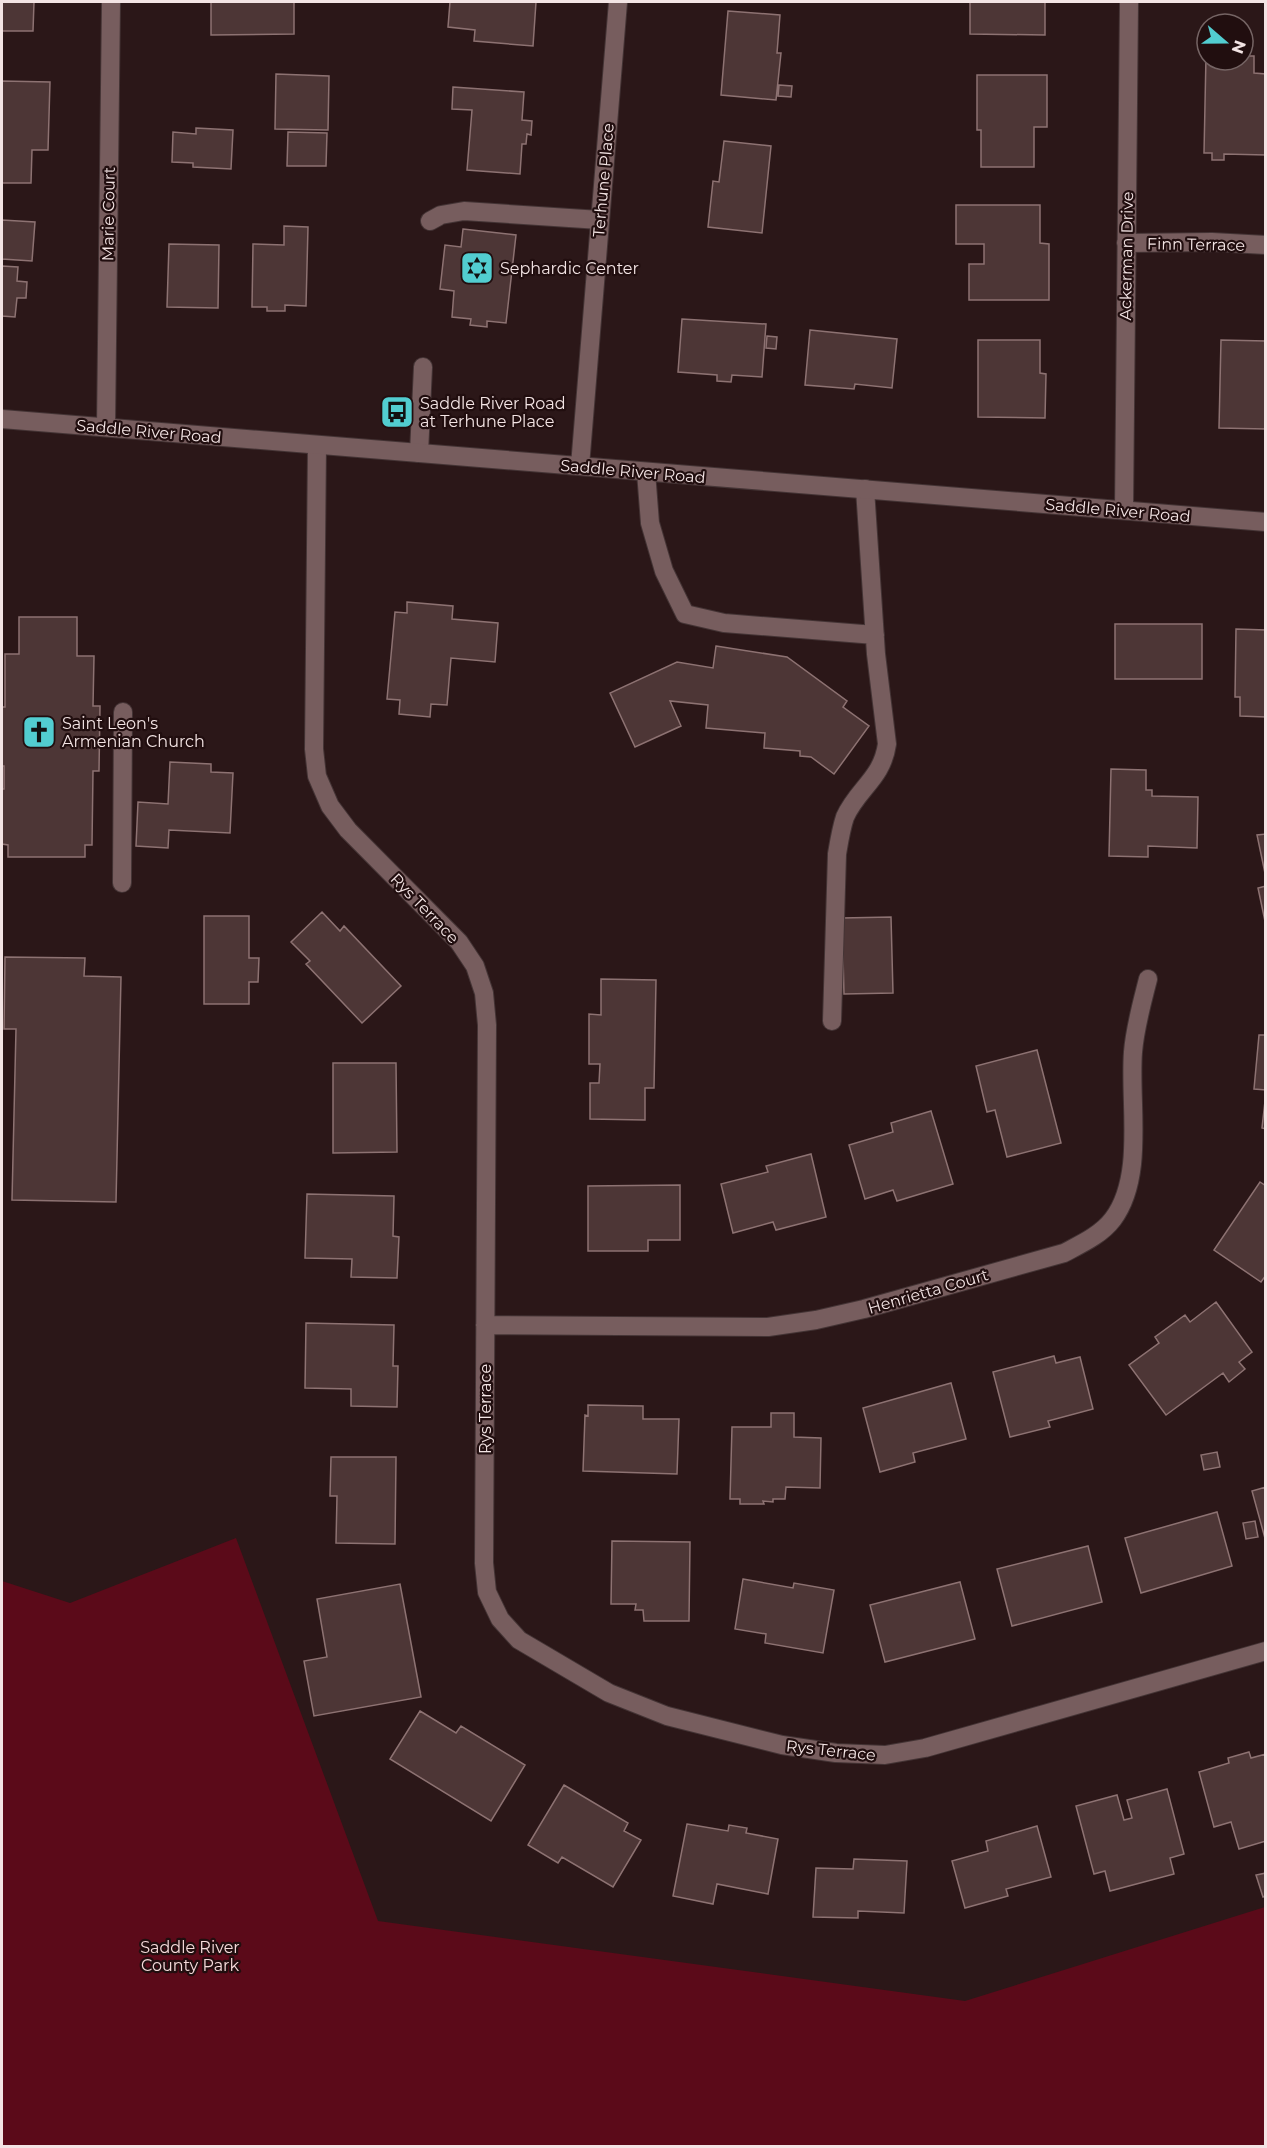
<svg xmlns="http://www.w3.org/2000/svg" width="1267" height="2148" font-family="Montserrat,sans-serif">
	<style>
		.green { fill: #5b0a19 }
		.building { fill: #4d3636; stroke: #8d7272; stroke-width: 1.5 }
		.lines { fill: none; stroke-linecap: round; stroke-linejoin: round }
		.lane-casing { stroke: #443435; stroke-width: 20 }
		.street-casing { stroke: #443435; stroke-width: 20 }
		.secondary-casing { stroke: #443435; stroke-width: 20 }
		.lane { stroke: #775d5e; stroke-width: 18 }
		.street { stroke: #775d5e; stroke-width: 18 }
		.secondary { stroke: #775d5e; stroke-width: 18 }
		.labels { text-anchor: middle; stroke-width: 4.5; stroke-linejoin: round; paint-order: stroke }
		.street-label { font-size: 16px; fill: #f3e4e4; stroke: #210e0f }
		.poi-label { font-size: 16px; fill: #f3e4e4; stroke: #210e0f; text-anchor: start }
		.park-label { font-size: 16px; fill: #f6dbdb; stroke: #210e0f }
	</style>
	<rect width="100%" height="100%" fill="#2b1718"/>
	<path class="green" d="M236 1538 378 1921 965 2001 1265 1907V2146H2V1581L70 1603Z"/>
	<path class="building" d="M2 2H34L33 31H2Z
		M211 2H294V34L211 35Z
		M450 2H536L533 46 474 41 475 30 448 27Z
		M970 2H1045V35L970 34Z
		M728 11 780 15 777 53H781L776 100 721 95Z
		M1206 56 1207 60H1243V56H1254V73L1266 74V155L1224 154V160H1212V153H1204Z
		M276 74 329 76 328 130 275 129Z
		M977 75H1047V127H1034V167H981V130H977Z
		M2 81 50 82 48 150H32L31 183H2Z
		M779 85 792 86 791 97 778 96Z
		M453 87 524 92 522 120 532 121 531 135 527 134 526 144H522L520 174 467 170 472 110 452 109Z
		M196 128 233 130 231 169 193 167V163L172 162 173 132 196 134Z
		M288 132 327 133 326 166H287Z
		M724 141 771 146 762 233 708 227 713 181 719 182Z
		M956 205H1040V243L1049 244V300H969V264H984V244H956Z
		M2 220 35 222 32 261 2 259Z
		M284 226 308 227 306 306 285 305V311H267V307H252L253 244 284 245Z
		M463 229 516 235 506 323 487 321V327L470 325 471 319 452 317 454 291 440 289 445 245 461 247Z
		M169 244 219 245 218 308 167 307Z
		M2 266 18 267 17 281 27 282 26 298H17L15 317 2 316Z
		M682 319 766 324 762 377 732 375 731 382 717 381V375L678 372Z
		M810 330 897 339 892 388 855 384 854 389 805 385Z
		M767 336 777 337 776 349 766 348Z
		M978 340H1040V373L1046 374 1045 418 978 417Z
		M1221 340 1266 341V429L1219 428Z
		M407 602 453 606 452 619 498 623 495 662 451 658 447 705 431 704 430 717 399 714 400 700 387 699 395 612 407 613Z
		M19 617H77V656H94L93 706H100L99 771H93L92 845H85V857H8V845L2 844V789H4V766H2V707H5V654H19Z
		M1115 624H1202V679H1115Z
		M1236 629 1266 630V717L1240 716V697H1235Z
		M716 646 787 657 847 701 843 707 869 726 834 774 811 757 800 756V751L764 748 765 733 706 728 708 705 670 701 681 726 635 747 610 693 677 662 713 668Z
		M170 762 211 764V772L233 773 230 833 169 830 168 848 136 846 138 802 168 804Z
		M1111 769 1146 770V790H1152V796L1198 797 1197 848 1148 846V857L1109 856Z
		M1266 834V878L1257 835Z
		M1266 886V926L1258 888Z
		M322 912 340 931 344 926 401 986 362 1023 306 964 310 961 291 942Z
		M204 916H249V958H259L258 982H249V1004H204Z
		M891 917 893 993 844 994 842 918Z
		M5 957 85 958 84 976 121 977 116 1202 12 1200 16 1029H4Z
		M601 979 656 980 654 1088H645V1120L590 1119V1083H599L600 1064H589V1014L601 1015Z
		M1259 1035H1266V1090L1254 1089Z
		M1037 1050 1061 1143 1007 1157 995 1110 987 1112 976 1066Z
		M333 1063H396L397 1152 333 1153Z
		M1266 1092V1129L1262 1128Z
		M931 1111 953 1184 897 1201 893 1190 865 1199 849 1145 893 1132 891 1123Z
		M811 1154 826 1217 776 1230 773 1222 733 1233 721 1184 768 1172 766 1166Z
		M1260 1182 1266 1186V1275L1261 1282 1214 1250Z
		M680 1185V1240H648V1251H588V1186Z
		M307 1194 394 1196 393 1236 399 1237 397 1278 351 1277 352 1259 305 1258Z
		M1216 1302 1252 1352 1239 1362 1245 1369 1229 1382 1223 1373 1166 1415 1129 1365 1159 1343 1155 1337 1185 1315 1190 1322Z
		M306 1323 394 1325 393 1366H398L397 1407 351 1406V1389L305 1388Z
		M1054 1356 1056 1363 1080 1357 1093 1409 1048 1421 1050 1427 1010 1437 993 1372Z
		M951 1383 966 1439 913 1453 915 1462 880 1472 863 1408Z
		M588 1405 643 1406V1419H679L677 1474 583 1471 585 1415 588 1416Z
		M771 1413H794V1437L821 1438 820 1488 786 1487 785 1499H773V1502L763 1501 764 1504H740V1499H730L732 1427H771Z
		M1217 1452 1220 1467 1204 1470 1201 1455Z
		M331 1457H396L395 1544 336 1543 337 1496H330Z
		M1266 1487V1542L1252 1491Z
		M1217 1512 1232 1566 1141 1593 1125 1538Z
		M1255 1521 1258 1537 1246 1539 1243 1523Z
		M612 1541 690 1542 689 1621H644L643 1610H635L636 1604H611Z
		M1088 1546 1102 1602 1012 1626 997 1569Z
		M743 1579 793 1588 794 1583 834 1590 823 1653 765 1643 766 1634 735 1629Z
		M960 1582 975 1639 885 1662 870 1605Z
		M400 1584 421 1697 314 1716 304 1661 327 1657 317 1599Z
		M420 1711 456 1733 461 1726 525 1765 491 1821 390 1759Z
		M1249 1752 1251 1758 1266 1754V1841L1239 1849 1231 1822 1214 1827 1199 1772 1229 1763 1228 1758Z
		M564 1785 628 1823 624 1831 641 1840 613 1887 562 1857 558 1863 528 1845Z
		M1167 1789 1184 1854 1170 1858 1174 1874 1110 1891 1105 1871 1094 1874 1076 1806 1117 1795 1124 1820 1132 1818 1127 1800Z
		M687 1824 728 1831 729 1825 747 1828 746 1833 778 1839 768 1894 717 1884 713 1904 673 1896Z
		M1037 1826 1051 1877 1006 1889 1008 1896 965 1908 952 1861 988 1851 986 1841Z
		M854 1859 907 1861 904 1913 858 1911V1918L813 1917 816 1868 853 1869Z
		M1266 1873V1896L1263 1897 1256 1875Z"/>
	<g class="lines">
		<defs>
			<path id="lane" d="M430 221 441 215 464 211 600 220
				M419 453 423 367
				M646 472 650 523 664 571 685 614 724 623 875 635
				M122 883 123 712
				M832 1021 837 854C839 842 841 829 845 817 858 788 882 779 887 744L876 654 865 489"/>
			<path id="street" d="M1126 243 1212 242 1266 245
				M106 427 111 2
				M317 445 314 749 317 776 330 806 348 830 459 942 475 966 484 993 487 1025 484 1563 487 1592 500 1619 519 1640 609 1693 667 1716 782 1745 836 1753 885 1755 925 1748 1266 1651
				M580 466 618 2
				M1124 510 1129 2
				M485 1325 768 1327 816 1320 864 1309 1064 1253C1081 1244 1101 1235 1113 1219 1145 1176 1129 1103 1133 1052 1135 1027 1142 1003 1148 979"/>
			<path id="secondary" d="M2 419 1266 522"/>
		</defs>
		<use href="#lane" class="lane-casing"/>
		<use href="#street" class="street-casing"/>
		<use href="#secondary" class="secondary-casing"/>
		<use href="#lane" class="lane"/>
		<use href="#street" class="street"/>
		<use href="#secondary" class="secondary"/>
	</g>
	<defs>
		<symbol id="synagogue-square" viewBox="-11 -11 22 22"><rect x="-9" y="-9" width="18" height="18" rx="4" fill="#52cdd0" stroke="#210e0f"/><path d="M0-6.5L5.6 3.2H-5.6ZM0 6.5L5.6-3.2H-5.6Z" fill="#111"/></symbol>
		<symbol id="bus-square" viewBox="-11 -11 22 22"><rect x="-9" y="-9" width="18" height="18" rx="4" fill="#52cdd0" stroke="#210e0f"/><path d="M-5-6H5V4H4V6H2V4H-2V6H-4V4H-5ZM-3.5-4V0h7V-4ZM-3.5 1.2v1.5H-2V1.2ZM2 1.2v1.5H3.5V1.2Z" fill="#111"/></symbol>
		<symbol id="church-square" viewBox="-11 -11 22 22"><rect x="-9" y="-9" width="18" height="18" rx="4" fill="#52cdd0" stroke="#210e0f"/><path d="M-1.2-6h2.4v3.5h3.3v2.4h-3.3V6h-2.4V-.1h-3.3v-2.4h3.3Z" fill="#111"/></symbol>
	</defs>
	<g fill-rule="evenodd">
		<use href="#synagogue-square" x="458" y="249" width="38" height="38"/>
		<use href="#bus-square" x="378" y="393" width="38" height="38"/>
		<use href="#church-square" x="20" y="713" width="38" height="38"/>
	</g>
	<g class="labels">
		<g class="street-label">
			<text transform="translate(603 180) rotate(-85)" y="6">Terhune Place</text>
			<text transform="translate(108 214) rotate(-89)" y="6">Marie Court</text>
			<text transform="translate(1196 244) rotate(1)" y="6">Finn Terrace</text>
			<text transform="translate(1126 256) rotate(-89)" y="6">Ackerman Drive</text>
			<text transform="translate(149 431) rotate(5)" y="6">Saddle River Road</text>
			<text transform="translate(633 471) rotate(5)" y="6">Saddle River Road</text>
			<text transform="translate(1118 510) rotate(5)" y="6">Saddle River Road</text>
			<text transform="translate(425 908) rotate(46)" y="6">Rys Terrace</text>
			<text transform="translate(928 1291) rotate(-16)" y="6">Henrietta Court</text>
			<text transform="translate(485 1409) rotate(-90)" y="6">Rys Terrace</text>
			<text transform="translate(831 1750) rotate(6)" y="6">Rys Terrace</text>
		</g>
		<g class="poi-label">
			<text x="500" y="274">Sephardic Center</text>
			<text x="420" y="409">Saddle River Road<tspan x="420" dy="18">at Terhune Place</tspan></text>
			<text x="62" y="729">Saint Leon's<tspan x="62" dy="18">Armenian Church</tspan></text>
		</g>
		<g class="park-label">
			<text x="190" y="1953">Saddle River<tspan x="190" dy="18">County Park</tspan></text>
		</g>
	</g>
	<rect width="1267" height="2148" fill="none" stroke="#f3e4e4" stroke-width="6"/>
	<g transform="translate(1225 42) rotate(110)"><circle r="28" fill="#210e0f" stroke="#756464" stroke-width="1.5"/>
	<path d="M0-4.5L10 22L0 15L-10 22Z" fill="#52cdd0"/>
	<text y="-9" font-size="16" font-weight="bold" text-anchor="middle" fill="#f3e4e4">N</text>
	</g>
</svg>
